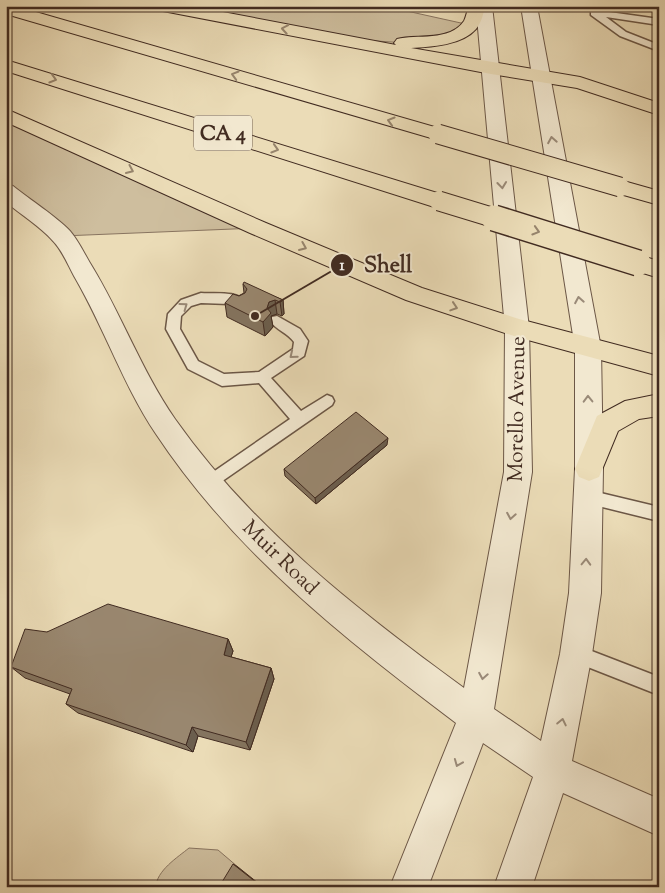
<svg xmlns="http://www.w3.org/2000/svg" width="665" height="893" font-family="'Sorts Mill Goudy',serif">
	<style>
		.green { fill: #cebe9e; stroke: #887460 }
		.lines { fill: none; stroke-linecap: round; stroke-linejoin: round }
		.service-casing { stroke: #6c5746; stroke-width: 3 }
		.tertiary-casing { stroke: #6c5746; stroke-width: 2 }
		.motorway-casing { stroke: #412b21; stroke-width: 2 }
		.service { fill: #f2e8d0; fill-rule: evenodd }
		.tertiary { fill: #f2e8d0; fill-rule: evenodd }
		.motorway { fill: #ebdcb7; fill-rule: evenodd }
		.motorway-bridge-far1-casing { stroke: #412b21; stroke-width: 21; stroke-linecap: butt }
		.motorway-bridge-casing { stroke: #412b21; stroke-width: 28; stroke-linecap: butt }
		.motorway-bridge-far1 { stroke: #ebdcb7; stroke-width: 19 }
		.motorway-bridge { stroke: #ebdcb7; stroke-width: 25 }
		.wall { fill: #84745f; stroke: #412b21 }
		.shaded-wall { fill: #6b5e4e; stroke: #412b21 }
		.building { fill: #99876f; stroke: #412b21 }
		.oneway { stroke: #96846c }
		.oneway2 { stroke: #9a8a78 }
		.labels { text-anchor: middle; stroke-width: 4; stroke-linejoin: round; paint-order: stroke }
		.shield { fill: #f2e8d0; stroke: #766456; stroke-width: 1 }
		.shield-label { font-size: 20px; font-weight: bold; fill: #412b21 }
		.street-label { font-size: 21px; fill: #412b21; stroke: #f2e8d0 }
		.leader { fill: none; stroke: #412b21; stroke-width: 2 }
		.callout-dot { fill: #412b21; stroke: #f2e8d0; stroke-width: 2 }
		.mark-label { font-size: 15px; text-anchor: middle; font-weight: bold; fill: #fff }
		.callout-label { font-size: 22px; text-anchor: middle; font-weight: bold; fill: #412b21; stroke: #f2e8d0; stroke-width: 4; stroke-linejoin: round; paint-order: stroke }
	</style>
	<rect width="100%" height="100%" fill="#ebdcb7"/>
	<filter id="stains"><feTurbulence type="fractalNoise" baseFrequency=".004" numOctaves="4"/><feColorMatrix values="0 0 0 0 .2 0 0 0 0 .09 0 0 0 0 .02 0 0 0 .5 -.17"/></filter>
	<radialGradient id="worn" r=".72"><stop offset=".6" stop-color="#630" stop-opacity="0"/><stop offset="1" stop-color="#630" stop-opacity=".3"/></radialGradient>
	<path class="green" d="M163 6H384L470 25 457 34 406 43 333 38Z
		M6 115 258 228 62 236 6 191Z
		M189 848 218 850 238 867 225 887H156C156 871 178 857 189 848Z"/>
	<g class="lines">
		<defs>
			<path id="service" d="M595 10 659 19V25L606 17 626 32 659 45V51L620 36 591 15V11Z
				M201 293C215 294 238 290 247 303L245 306 240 308 229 304 201 303 191 306 181 316 180 329 198 361 224 374 259 372 293 349 294 342C288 333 276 330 270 321L272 317 277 316 300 329 308 341 304 356 271 378 301 411 327 395 332 397 334 401 332 405 208 491 203 489 200 484 203 479 290 419 259 383 222 386 188 369 166 329 168 314 181 300Z
				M588 490 659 507V521L582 502 580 497 582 492Z
				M576 645 659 677V695L570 660 567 654 570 648Z"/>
			<path id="tertiary" d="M476 6H492L529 328 532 472 494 709 541 741 560 654 569 593 575 469V348L521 6H537L601 348 603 469 601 593 592 654 572 761 659 799V836L563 793 532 887H494L533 777 483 743 428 887H390L456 723C345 639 234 552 156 434 123 385 104 327 74 276 68 265 62 250 53 241 40 226 21 215 6 202V184L13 186C29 199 57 217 70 231 78 240 84 253 90 263 121 313 141 370 175 419 252 528 357 610 464 688L504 472 505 328Z"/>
			<path id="motorway" d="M6 6H15L445 130 448 134 445 138 438 140 431 138 6 14Z
				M155 6H191L396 45 394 43 397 39C416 34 450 42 464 21 466 17 467 11 469 6H485C483 14 482 22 476 29 462 45 432 47 411 48L580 77 659 103V115L577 88 491 74 163 11 157 10Z
				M6 60 447 196 450 201 447 206 439 208 431 206 6 71Z
				M6 109 266 223 422 288 519 319 659 356V376L517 337 406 300 250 233 6 122Z
				M620 180 659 191V205L613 192 609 187 613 182Z
				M638 255 659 261V278L630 269 627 263 630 257Z
				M659 394V416L639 419 618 431 599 477 589 481 579 477 575 469 597 416 625 401Z"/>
		</defs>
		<use href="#service" class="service-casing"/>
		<use href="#tertiary" class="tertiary-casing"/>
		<use href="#motorway" class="motorway-casing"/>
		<use href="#service" class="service"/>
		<use href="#tertiary" class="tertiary"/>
		<use href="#motorway" class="motorway"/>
		<defs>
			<path id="motorway-bridge-far1" d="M438 134 620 187
				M439 201 498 219"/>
			<path id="motorway-bridge" d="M494 218 638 263"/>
		</defs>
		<use href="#motorway-bridge-far1" class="motorway-bridge-far1-casing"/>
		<use href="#motorway-bridge" class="motorway-bridge-casing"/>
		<use href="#motorway-bridge-far1" class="motorway-bridge-far1"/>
		<use href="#motorway-bridge" class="motorway-bridge"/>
	</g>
	<path class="wall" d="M395 6H407L405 8Z
		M243 284 283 300 284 314 282 316 277 314 271 316 273 327 265 336 227 317 225 303 244 293Z
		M387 445 316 504 285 476 284 469Z
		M47 632 228 639 233 651 231 657 271 668 274 679 250 750 198 736 193 752 78 713 66 704 70 694 25 678 11 667Z"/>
	<path class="shaded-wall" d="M275 300 277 314 271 316 273 327 265 336 263 322 267 308 269 302Z
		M283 300 284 314 282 316 280 302Z
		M388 438 387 445 316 504 315 498Z
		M228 639 233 651 228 666 224 655Z
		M271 668 274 679 250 750 246 742Z
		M192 727 198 736 193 752 186 745Z
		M233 864 238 867 263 887H262Z"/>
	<path class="building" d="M244 282 283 300 280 302 275 300 269 302 267 308 271 313 263 322 225 303 233 294 239 296 245 293 247 289 243 284Z
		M356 412 388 438 315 498 284 469Z
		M108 604 228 639 224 655 271 668 246 742 192 727 186 745 66 704 72 689 11 667 25 629 47 632Z
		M233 864 262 887H219Z"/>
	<defs><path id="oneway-chevron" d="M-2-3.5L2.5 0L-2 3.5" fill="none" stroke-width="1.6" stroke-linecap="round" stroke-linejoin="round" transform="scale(1.25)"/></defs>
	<g class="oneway">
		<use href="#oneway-chevron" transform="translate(285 29) rotate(-170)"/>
		<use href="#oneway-chevron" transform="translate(235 75) rotate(-164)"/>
		<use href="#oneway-chevron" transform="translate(53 79) rotate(17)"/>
		<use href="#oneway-chevron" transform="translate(391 121) rotate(-164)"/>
		<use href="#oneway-chevron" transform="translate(275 149) rotate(17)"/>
		<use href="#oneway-chevron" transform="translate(130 170) rotate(24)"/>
		<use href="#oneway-chevron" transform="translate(536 231) rotate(17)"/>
		<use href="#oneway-chevron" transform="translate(303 247) rotate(23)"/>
		<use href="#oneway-chevron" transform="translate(454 307) rotate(18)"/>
	</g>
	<g class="oneway2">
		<use href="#oneway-chevron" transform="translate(552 140) rotate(-100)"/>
		<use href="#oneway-chevron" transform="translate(502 185) rotate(84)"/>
		<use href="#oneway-chevron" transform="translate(579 300) rotate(-100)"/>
		<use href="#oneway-chevron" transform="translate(184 306) rotate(-36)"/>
		<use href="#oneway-chevron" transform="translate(293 355) rotate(141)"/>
		<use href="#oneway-chevron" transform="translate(588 399) rotate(-91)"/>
		<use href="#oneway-chevron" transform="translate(511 516) rotate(100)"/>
		<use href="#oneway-chevron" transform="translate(586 562) rotate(-88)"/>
		<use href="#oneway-chevron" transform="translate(483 676) rotate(100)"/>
		<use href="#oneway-chevron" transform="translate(562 722) rotate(-78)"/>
		<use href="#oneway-chevron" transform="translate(458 763) rotate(112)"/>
	</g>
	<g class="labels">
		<rect class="shield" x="194" y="115.5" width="58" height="35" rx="4"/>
		<g class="shield-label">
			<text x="223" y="140">CA 4</text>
		</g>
		<g class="street-label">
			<text transform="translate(516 409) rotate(-89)" y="7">Morello Avenue</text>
			<text transform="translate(281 557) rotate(44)" y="7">Muir Road</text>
		</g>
	</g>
	<path class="leader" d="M255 316L342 265"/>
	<g class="callout-dot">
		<circle cx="255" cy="316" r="5"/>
		<circle cx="342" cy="265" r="12"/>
	</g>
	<g class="mark-label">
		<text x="342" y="270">1</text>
	</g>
	<g class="callout-label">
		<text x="388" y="272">Shell</text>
	</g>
	<rect width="665" height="893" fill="none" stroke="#ebdcb7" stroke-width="25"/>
	<rect x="8" y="8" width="650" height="878" fill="none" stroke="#412b21" stroke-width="2.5"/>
	<rect x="12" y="12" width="640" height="868" fill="none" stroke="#412b21"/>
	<rect width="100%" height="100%" filter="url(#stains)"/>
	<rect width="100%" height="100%" fill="url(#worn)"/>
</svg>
